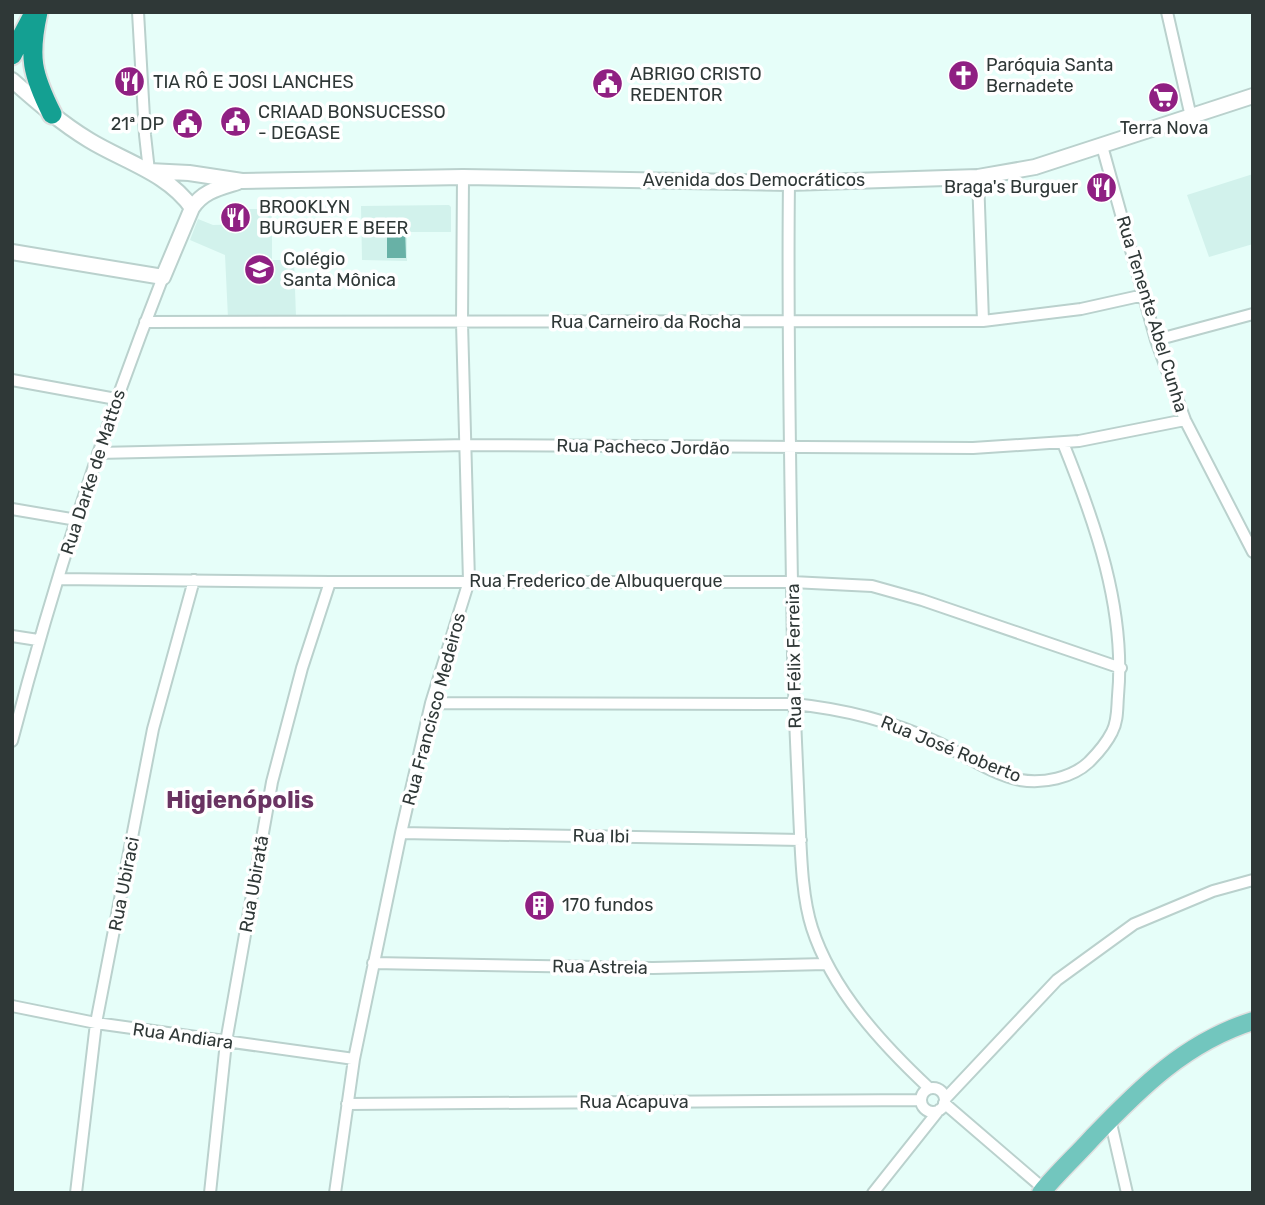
<svg xmlns="http://www.w3.org/2000/svg" width="1265" height="1205" font-family="Rubik,sans-serif">
	<style>
		.built { fill: #d2f2ec }
		.water { fill: #68b1a6 }
		.lines { fill: none; stroke-linecap: round; stroke-linejoin: round }
		.minor-casing { stroke: #bad1cd; stroke-width: 14 }
		.tertiary-casing { stroke: #bad1cd; stroke-width: 18 }
		.primary-casing { stroke: #dedfdf; stroke-width: 21 }
		.motorway-casing { stroke: #dedfdf; stroke-width: 23 }
		.minor { stroke: #fff; stroke-width: 10 }
		.tertiary { stroke: #fff; stroke-width: 14 }
		.primary { stroke: #72c6be; stroke-width: 18 }
		.motorway { stroke: #14a092; stroke-width: 19 }
		.labels { text-anchor: middle; stroke-width: 7; stroke-linejoin: round; paint-order: stroke }
		.poi-label { font-size: 18px; fill: #2f3837; stroke: #fff; text-anchor: start }
		.street-label { font-size: 18px; fill: #2f3837; stroke: #fff }
		.district-label { font-size: 24px; font-weight: bold; fill: #6a3462; stroke: #fff }
	</style>
	<rect width="100%" height="100%" fill="#e6fef9"/>
	<path class="built" d="M1253 174V244L1209 257 1187 195Z
		M449 205 451 207V232H407V261L362 260 361 206Z
		M247 209H272V260H294L296 317 228 318 225 255 190 240 198 219 213 225 246 224Z"/>
	<path class="water" d="M387 225H405L406 258H387Z"/>
	<g class="lines">
		<defs>
			<path id="minor" d="M138 12 145 135 149 171
				M1167 12 1191 117
				M1102 146 1156 340 1185 420 1253 552
				M978 177 983 321
				M789 183C787 340 791 496 793 654 794 707 797 759 799 812 801 848 801 894 812 928 832 990 882 1044 929 1088
				M145 322 983 321 1081 309 1144 295
				M1156 340 1253 314
				M12 380 116 399
				M98 453 466 445 973 448 1079 441 1185 420
				M12 509 77 520
				M58 579 330 582H792L872 586 922 600 1121 668
				M12 636 38 640
				M431 703 794 704C844 709 891 721 937 742 964 754 991 774 1020 780 1043 784 1072 778 1089 762 1097 754 1107 742 1112 732 1118 721 1117 708 1118 696 1126 609 1095 522 1063 443
				M12 741C53 584 103 429 163 277
				M401 833 801 840
				M373 963 653 968 826 964
				M12 1006 96 1023 354 1059
				M921 1100a12 12 0 1 1 24 0a12 12 0 1 1-24 0Z
				M945 1099 1057 980 1134 924 1213 891 1253 880
				M944 1103 1044 1189
				M347 1104 921 1100
				M1110 1119 1127 1193
				M76 1193 96 1023 153 729 194 580
				M210 1193 226 1042 272 782 302 668 330 582
				M335 1193 354 1059 401 833 431 703 469 581 462 323 463 177
				M873 1193 939 1110"/>
			<path id="tertiary" d="M12 80C37 102 61 123 89 140 123 161 168 173 192 208
				M149 171 189 173 242 181 463 177 789 183 978 177 1035 167 1253 96
				M12 252 163 277 192 208C203 191 219 188 238 182"/>
			<path id="primary" d="M1041 1193C1057 1173 1076 1156 1093 1137 1140 1088 1186 1042 1253 1021"/>
			<path id="motorway" d="M38 12C28 57 32 74 52 114
				M12 55 31 19"/>
		</defs>
		<use href="#minor" class="minor-casing"/>
		<use href="#tertiary" class="tertiary-casing"/>
		<use href="#primary" class="primary-casing"/>
		<use href="#motorway" class="motorway-casing"/>
		<use href="#minor" class="minor"/>
		<use href="#tertiary" class="tertiary"/>
		<use href="#primary" class="primary"/>
		<use href="#motorway" class="motorway"/>
	</g>
	<defs>
		<symbol id="church-disc" viewBox="-11 -11 22 22"><circle r="9.5" fill="#8f2082" stroke="#fff"/><path d="M-1.2-6h2.4v3.5h3.3v2.4h-3.3V6h-2.4V-.1h-3.3v-2.4h3.3Z" fill="#fff"/></symbol>
		<symbol id="restaurant-disc" viewBox="-11 -11 22 22"><circle r="9.5" fill="#8f2082" stroke="#fff"/><path d="M-5-6h1v4h1v-4h1v4h1v-4h1v5L-1.5 .5V6h-2V.5L-5-1ZM5-6V6H3V1.5H1.5Q1.5-4 5-6Z" fill="#fff"/></symbol>
		<symbol id="civic-disc" viewBox="-11 -11 22 22"><circle r="9.5" fill="#8f2082" stroke="#fff"/><path d="M-.6-6.5H3V-4.5H.6V-3L4-1V1h2V6H-6V1h2V-1L-.6-3ZM-1.2 2.5V6h2.4V2.5Z" fill="#fff"/></symbol>
		<symbol id="supermarket-disc" viewBox="-11 -11 22 22"><circle r="9.5" fill="#8f2082" stroke="#fff"/><path d="M-6-5.5h2.5l.6 2H6L4.5 2H-2.5L-4.4-4H-6ZM-1.5 3.2a1.3 1.3 0 1 0 .1 0ZM3 3.2a1.3 1.3 0 1 0 .1 0Z" fill="#fff"/></symbol>
		<symbol id="school-disc" viewBox="-11 -11 22 22"><circle r="9.5" fill="#8f2082" stroke="#fff"/><path d="M0-5L7-2L0 1L-7-2ZM-4 1L0 2.5L4 1V4Q0 6-4 4Z" fill="#fff"/></symbol>
		<symbol id="building-disc" viewBox="-11 -11 22 22"><circle r="9.5" fill="#8f2082" stroke="#fff"/><path d="M-4-6H4V6H1V3H-1V6H-4ZM-2.5-4.3h1.7v1.8h-1.7ZM.8-4.3h1.7v1.8H.8ZM-2.5-1h1.7V.8h-1.7ZM.8-1h1.7V.8H.8Z" fill="#fff"/></symbol>
	</defs>
	<g fill-rule="evenodd">
		<use href="#church-disc" x="946" y="58" width="35" height="35"/>
		<use href="#restaurant-disc" x="112" y="64" width="35" height="35"/>
		<use href="#civic-disc" x="590" y="66" width="35" height="35"/>
		<use href="#supermarket-disc" x="1146" y="80" width="35" height="35"/>
		<use href="#civic-disc" x="218" y="104" width="35" height="35"/>
		<use href="#civic-disc" x="170" y="106" width="35" height="35"/>
		<use href="#restaurant-disc" x="1084" y="170" width="35" height="35"/>
		<use href="#restaurant-disc" x="218" y="200" width="35" height="35"/>
		<use href="#school-disc" x="242" y="252" width="35" height="35"/>
		<use href="#building-disc" x="522" y="888" width="35" height="35"/>
	</g>
	<g class="labels">
		<g class="poi-label">
			<text x="986" y="71">Paróquia Santa<tspan x="986" dy="21">Bernadete</tspan></text>
			<text x="630" y="80">ABRIGO CRISTO<tspan x="630" dy="21">REDENTOR</tspan></text>
			<text x="153" y="88">TIA RÔ E JOSI LANCHES</text>
			<text x="258" y="118">CRIAAD BONSUCESSO<tspan x="258" dy="21">- DEGASE</tspan></text>
			<text x="164" y="130" text-anchor="end">21ª DP</text>
			<text x="1164" y="134" text-anchor="middle">Terra Nova</text>
			<text x="1078" y="193" text-anchor="end">Braga's Burguer</text>
			<text x="259" y="213">BROOKLYN<tspan x="259" dy="21">BURGUER E BEER</tspan></text>
			<text x="283" y="265">Colégio<tspan x="283" dy="21">Santa Mônica</tspan></text>
			<text x="562" y="911">170 fundos</text>
		</g>
		<g class="street-label">
			<text x="754" y="186">Avenida dos Democráticos</text>
			<text transform="translate(1152 314) rotate(73)" y="6">Rua Tenente Abel Cunha</text>
			<text x="646" y="328">Rua Carneiro da Rocha</text>
			<text transform="translate(643 447) rotate(1)" y="6">Rua Pacheco Jordão</text>
			<text transform="translate(93 472) rotate(-72)" y="6">Rua Darke de Mattos</text>
			<text x="596" y="587">Rua Frederico de Albuquerque</text>
			<text transform="translate(794 656) rotate(-91)" y="6">Rua Félix Ferreira</text>
			<text transform="translate(434 709) rotate(-75)" y="6">Rua Francisco Medeiros</text>
			<text transform="translate(951 749) rotate(22)" y="6">Rua José Roberto</text>
			<text transform="translate(601 836) rotate(1)" y="6">Rua Ibi</text>
			<text transform="translate(124 884) rotate(-79)" y="6">Rua Ubiraci</text>
			<text transform="translate(254 884) rotate(-80)" y="6">Rua Ubiratã</text>
			<text transform="translate(600 967) rotate(1)" y="6">Rua Astreia</text>
			<text transform="translate(183 1036) rotate(8)" y="6">Rua Andiara</text>
			<text x="634" y="1108">Rua Acapuva</text>
		</g>
		<g class="district-label">
			<text x="240" y="808">Higienópolis</text>
		</g>
	</g>
	<rect width="1265" height="1205" fill="none" stroke="#2f3837" stroke-width="28"/>
</svg>
